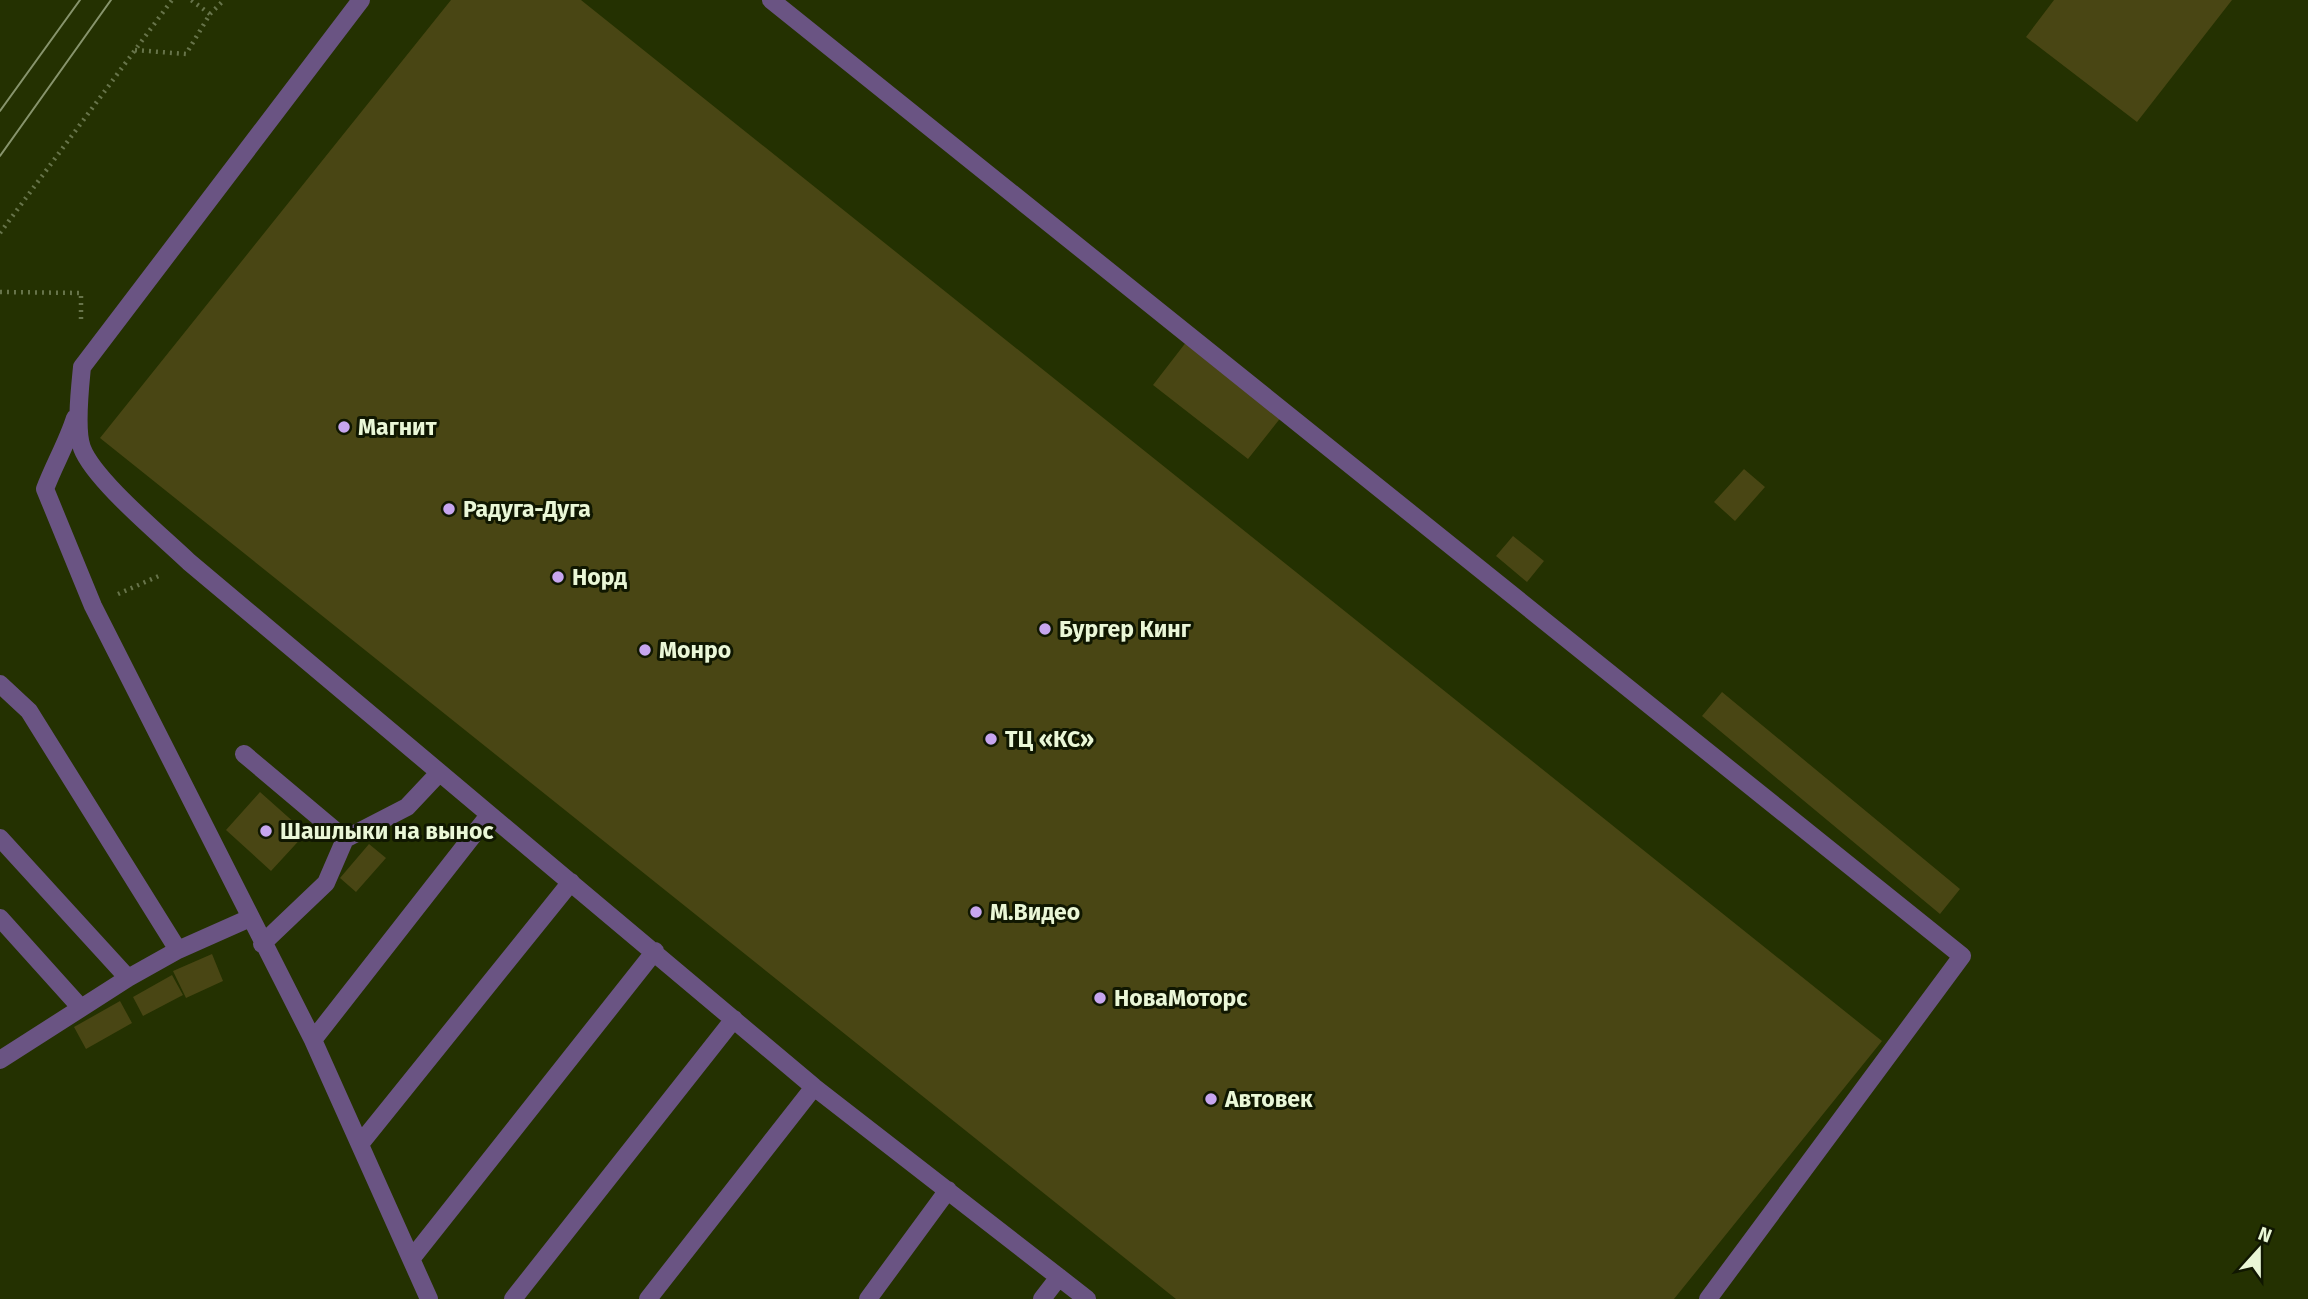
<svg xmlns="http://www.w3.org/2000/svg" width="2308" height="1299" font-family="'Fira Sans',sans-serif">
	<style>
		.building { fill: #494614 }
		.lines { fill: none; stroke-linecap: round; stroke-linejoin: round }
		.path { stroke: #67744a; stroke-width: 4.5; stroke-dasharray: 2 5; stroke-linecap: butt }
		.lane { stroke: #6a5483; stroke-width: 18 }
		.tram { stroke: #87946c; stroke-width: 2 }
		.poi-dot { fill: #c7a6ef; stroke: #101701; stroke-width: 2.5 }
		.labels { text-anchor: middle; stroke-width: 6; stroke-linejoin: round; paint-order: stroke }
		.poi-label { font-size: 23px; font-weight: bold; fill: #eaf7d7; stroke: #101701; text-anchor: start }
	</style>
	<rect width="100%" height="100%" fill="#243101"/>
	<path class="building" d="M451 0H581L1882 1041 1674 1299H1176L100 438Z
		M2054 0H2232L2137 122 2026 37Z
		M1187 341 1282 416 1248 459 1153 385Z
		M1744 469 1765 487 1735 521 1714 502Z
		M1513 536 1544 561 1527 582 1496 556Z
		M1722 692 1960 889 1940 914 1702 716Z
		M260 792 306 833 271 871 226 830Z
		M369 844 386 858 356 892 340 878Z
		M212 954 223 981 186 998 173 971Z
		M172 975 183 995 143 1016 133 997Z
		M120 1001 132 1023 86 1049 74 1027Z"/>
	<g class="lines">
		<path class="path" d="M210 14 224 0
			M135 50 186 54 210 14 191 0
			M0 233 172 0
			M0 292 81 293V319
			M118 594 161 575"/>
		<path class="lane" d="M361 0 82 367C80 388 75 430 82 448 94 480 162 536 189 562L814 1087 1087 1299
			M771 0 1962 956 1708 1299
			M75 418C67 443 54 465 45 489L93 606 313 1040 429 1299
			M0 684 29 711 178 950 250 918
			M244 754 345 839
			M0 838 128 978
			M0 918 81 1008
			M262 944 326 883 345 839 407 807 439 773
			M313 1040 489 815
			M0 1060 128 978 178 950
			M360 1144 571 882
			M412 1258 655 951
			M513 1299 734 1019
			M648 1299 814 1087
			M868 1299 948 1190
			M1042 1299 1059 1277"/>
		<path class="tram" d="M0 111 80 0
			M0 156 111 0"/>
	</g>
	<g class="poi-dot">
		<circle cx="344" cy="427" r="7"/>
		<circle cx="449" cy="509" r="7"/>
		<circle cx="558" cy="577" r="7"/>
		<circle cx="1045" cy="629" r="7"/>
		<circle cx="645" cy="650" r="7"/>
		<circle cx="991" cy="739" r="7"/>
		<circle cx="266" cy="831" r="7"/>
		<circle cx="976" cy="912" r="7"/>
		<circle cx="1100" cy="998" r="7"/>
		<circle cx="1211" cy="1099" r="7"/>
	</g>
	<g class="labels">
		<g class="poi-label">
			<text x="358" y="435">Магнит</text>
			<text x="463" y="517">Радуга-Дуга</text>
			<text x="572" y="585">Норд</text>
			<text x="1059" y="637">Бургер Кинг</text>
			<text x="659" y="658">Монро</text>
			<text x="1005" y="747">ТЦ «КС»</text>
			<text x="280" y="839">Шашлыки на вынос</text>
			<text x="990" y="920">М.Видео</text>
			<text x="1114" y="1006">НоваМоторс</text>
			<text x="1225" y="1107">Автовек</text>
		</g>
	</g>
	<g transform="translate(2259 1250) rotate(21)" stroke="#101701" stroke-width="5" paint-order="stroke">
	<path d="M0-5L12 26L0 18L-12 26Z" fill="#eaf7d7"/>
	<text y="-10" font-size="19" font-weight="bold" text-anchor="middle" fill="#eaf7d7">N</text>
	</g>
</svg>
